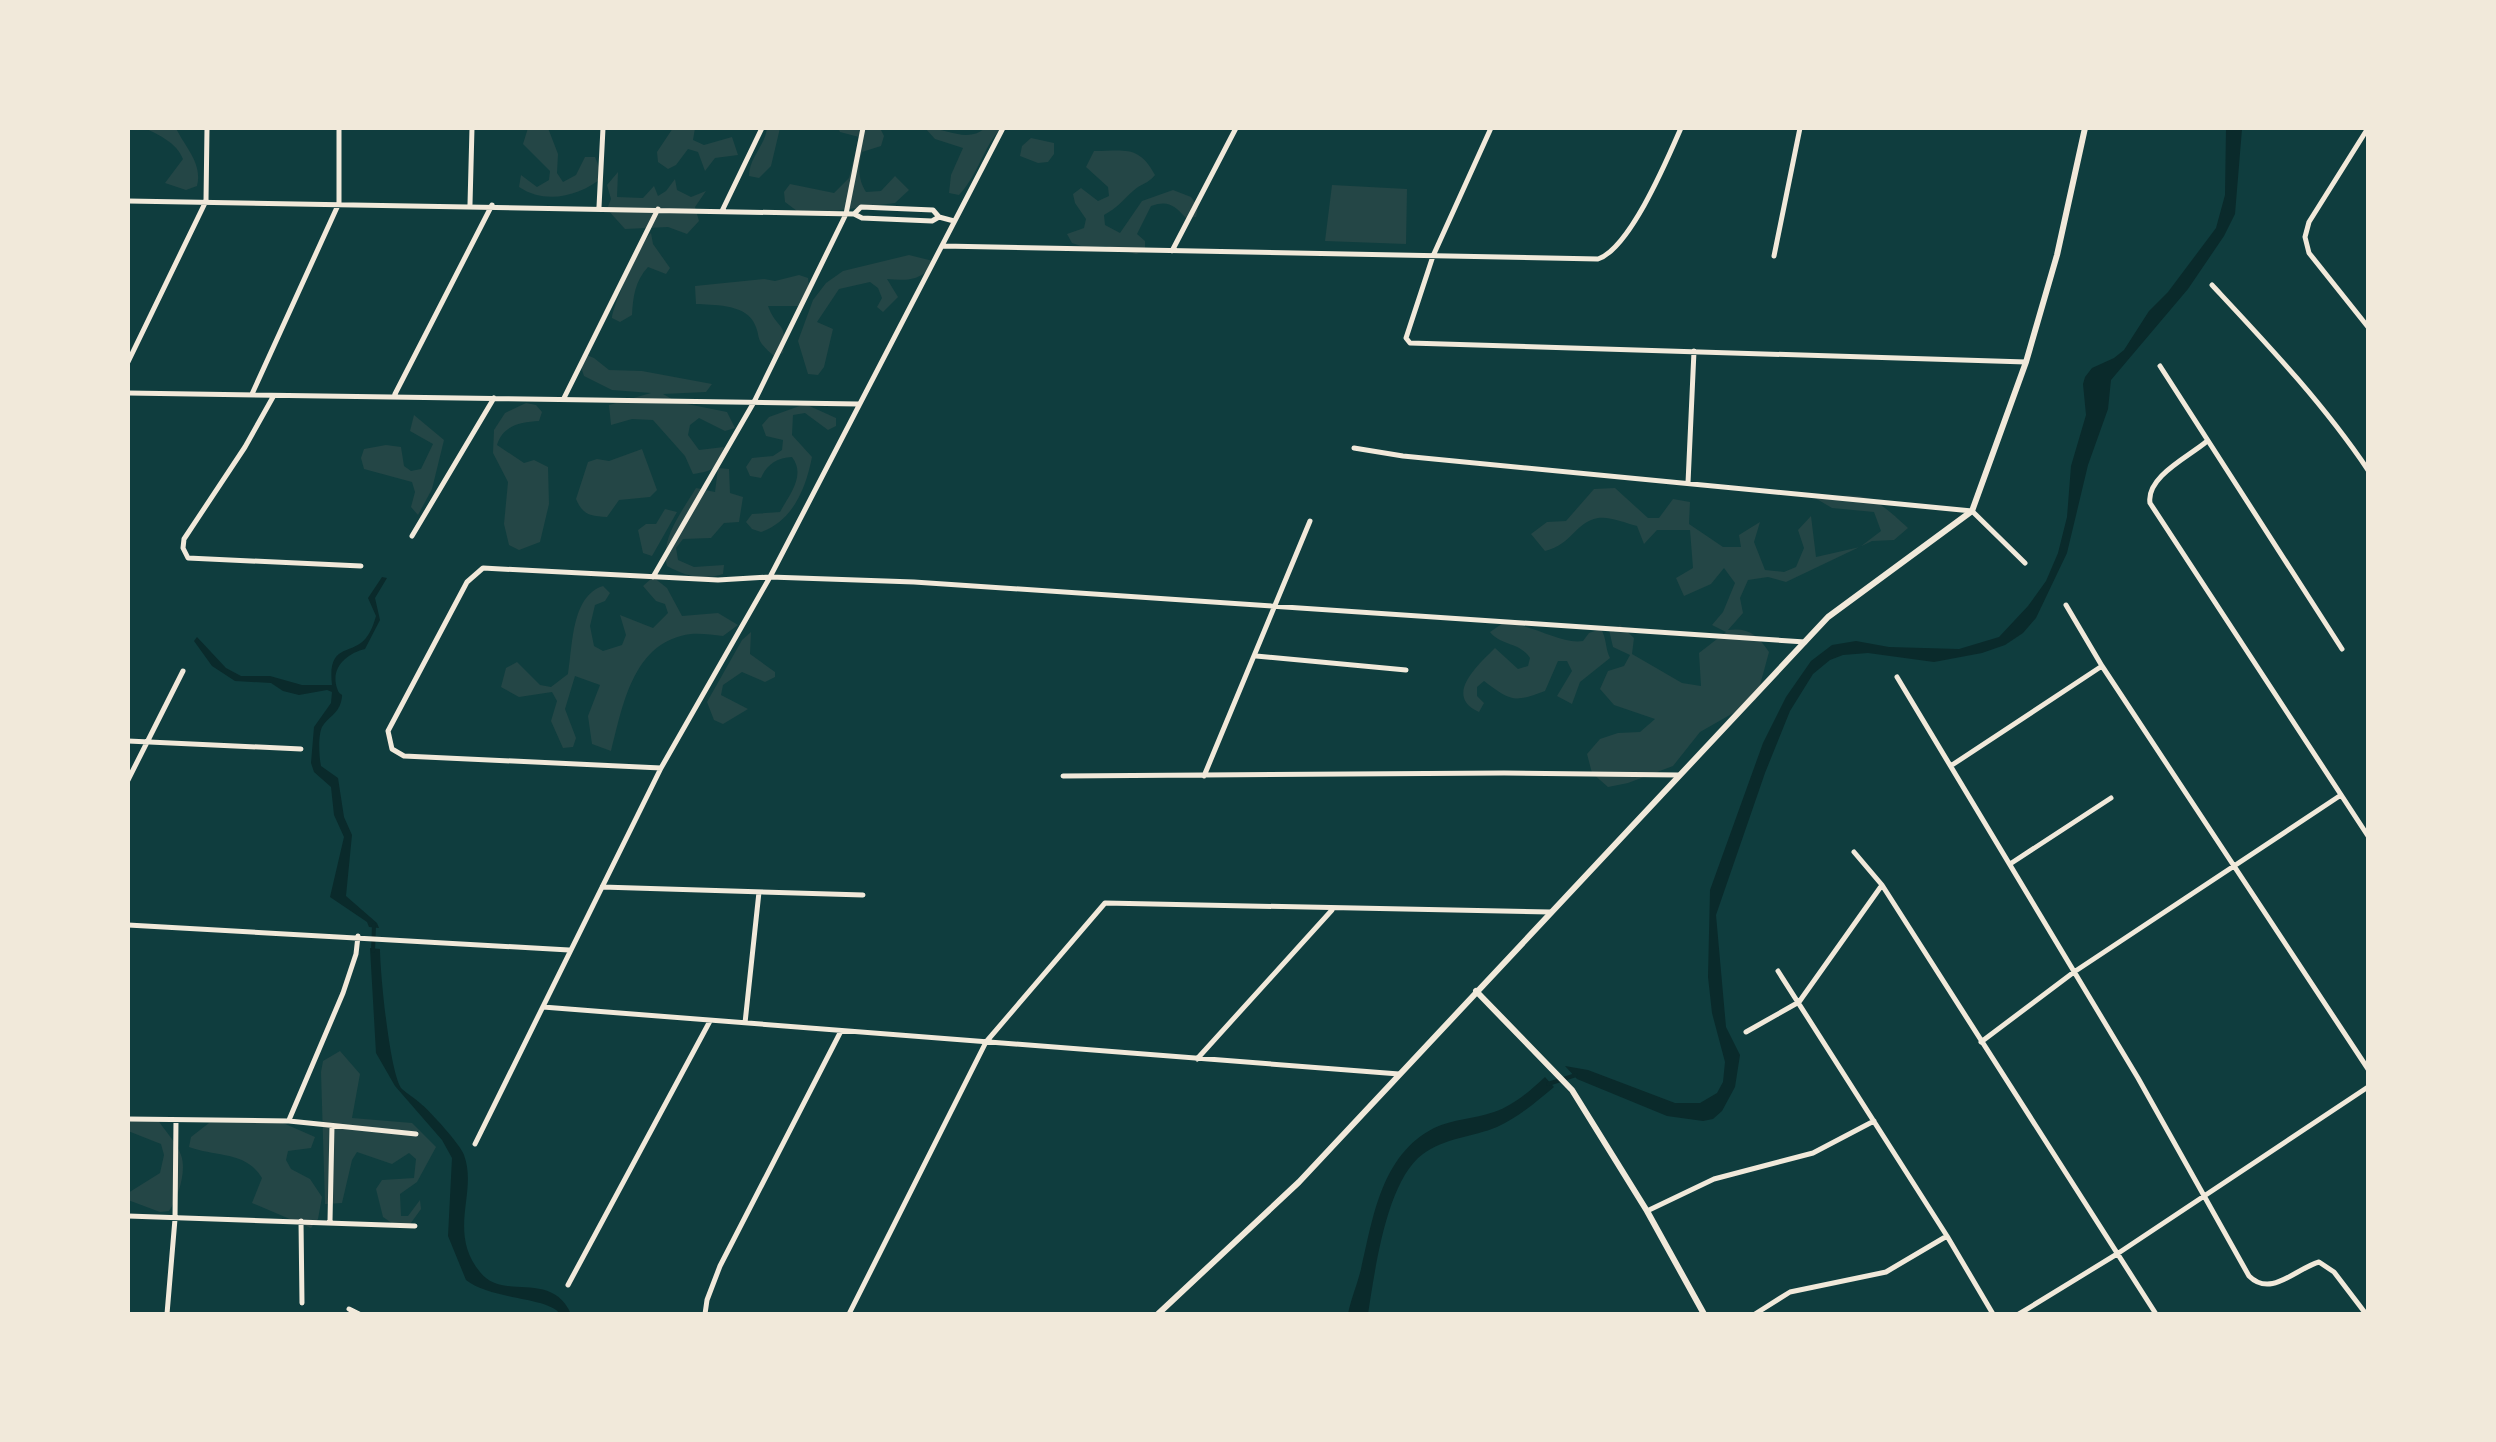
<svg xmlns="http://www.w3.org/2000/svg" width="2496" height="1442" font-family="'Times New Roman',serif">
	<style>
		.green { fill: #244646 }
		.water { fill: #0a2a2b }
		.lines { fill: none; stroke-linecap: round; stroke-linejoin: round }
		.stream { stroke: #0a2a2b; stroke-width: 4 }
		.minor { stroke: #f1e9da; stroke-width: 5 }
		.tertiary { stroke: #f1e9da; stroke-width: 6 }
	</style>
	<rect width="100%" height="100%" fill="#0f3d3e"/>
	<path class="green" d="M145 128H176C184 146 203 163 197 186L186 190 165 183 183 159C176 142 160 136 145 128Z
		M528 128H548L558 154 557 173 563 182 576 175 585 157H595L603 177C580 196 546 205 519 187L521 175 537 187 549 180 550 171 523 144Z
		M673 128H695L693 140 704 145 732 137 738 155 715 158 705 171 698 152 688 149 676 165 668 169 658 162 657 152Z
		M767 128H780L771 166 759 178 749 176C749 158 765 146 767 128Z
		M838 128H880L884 136 881 146 862 152C858 166 858 180 866 192L881 191 895 176 909 190 895 203 811 214H801L785 202 784 192 790 184 834 193 849 178 859 137 840 132Z
		M925 128C945 127 967 144 985 128H1001C983 148 978 175 959 195L949 193 951 175 963 148 935 139Z
		M1031 138 1054 143V154L1048 162 1038 163 1020 156 1022 146Z
		M1094 151C1125 151 1139 145 1155 175 1148 184 1140 184 1133 191 1122 201 1117 208 1104 215L1105 225 1120 233 1142 201 1173 190 1191 197 1198 207 1196 217 1186 218C1174 205 1168 200 1151 206L1137 234 1145 241V251L1136 254 1106 246 1084 247 1072 243 1067 234 1084 228 1086 219 1075 203 1073 194 1081 188 1098 201 1109 196 1108 187 1086 167Z
		M618 172 617 197 643 198 654 186 658 196 666 191 675 179 677 190 691 197 706 191 695 207 699 221 687 234 668 227 625 229 607 209 611 199 607 185Z
		M1332 185 1407 189 1406 244 1325 241Z
		M651 233 653 244 670 268 666 274 648 267C635 281 633 297 632 315L620 322 612 318C612 306 643 239 651 233Z
		M909 255 933 261C925 281 906 281 887 279L898 297 883 312 877 307 882 298 878 288 870 282 839 289 817 322 833 329 824 367 818 375 808 374 798 341 813 300 826 283 843 271Z
		M799 275 808 278C810 291 808 297 798 306H768C777 331 788 320 783 353L774 356C752 337 763 339 753 321 743 304 712 305 696 304L695 286 764 279 775 281Z
		M584 354 594 358 609 370 642 371 712 384 706 392 663 394 677 402 727 412 735 428 725 431 699 418 690 425 688 435 699 450 724 447C718 468 714 471 693 474L685 456 653 420 632 419 611 425 609 405 651 393 612 390 584 376 580 364Z
		M526 403 536 405 542 412 539 421C521 422 503 425 497 445L524 463 534 460 548 467 549 504 540 542 519 550 509 545 504 524 508 482 493 453 494 430 505 413Z
		M805 404 836 418V426L828 430 805 413 793 415 792 435 812 457C806 488 793 521 761 532L752 529 746 522 752 514 780 512C790 494 806 475 792 457 777 458 767 464 761 478L750 476 746 467 752 458 773 456 782 450 783 440 766 436 762 425 769 417Z
		M414 415 444 440 432 489 418 515 411 507 415 492 412 482 364 469 361 458 364 449 386 445 401 447 404 466 411 471 421 469 433 444 410 431Z
		M642 449 657 490 650 497 619 500 607 517C590 516 583 515 576 499L588 462 597 459 609 461Z
		M718 468 729 469 730 493 743 497 739 522 724 523 711 538 683 539 676 548 678 560 694 567 724 565 723 574C701 581 686 576 667 566 659 540 683 510 696 488L715 492Z
		M1615 488 1648 518H1659L1673 499 1690 502 1689 524 1723 547H1741L1739 535 1760 522 1754 542 1765 570 1784 572 1796 567 1804 548 1798 530 1811 516 1816 557 1860 547 1881 531 1874 512 1832 508 1815 498C1867 493 1869 492 1908 528L1894 540 1872 541 1786 582 1768 577 1748 580 1740 598 1743 613 1728 630C1748 627 1758 635 1769 652L1756 700 1700 732 1673 766 1628 783 1608 787 1592 773 1587 754 1600 739 1618 733 1640 732 1655 719 1614 705 1600 689 1608 671 1624 666 1630 655 1613 647 1609 630 1614 632 1620 625 1634 638 1632 654 1682 683 1701 686 1699 653 1726 632 1712 625 1723 612 1735 583 1724 568 1711 584 1684 596 1676 578 1693 568 1690 530H1657L1644 544 1637 526C1626 523 1609 516 1598 518 1574 523 1573 544 1545 551L1531 534 1547 522 1566 521 1594 489Z
		M665 509 677 512 652 556 643 553 638 530 646 524H656Z
		M653 577 667 588 682 616 718 613 738 625 723 636C713 635 701 633 691 634 633 641 623 705 611 751L592 744 588 716 600 685 575 676 565 709 576 738 573 747 563 748 551 721 557 701 552 692 519 697 501 687 506 668 517 662 540 685 551 687 568 674C573 646 571 596 603 586L610 593 605 601 595 605 590 626 594 646 603 651 622 645 626 635 620 615 653 628 668 613 665 604 656 601 643 586Z
		M1503 623C1531 623 1561 645 1583 641L1589 633 1601 629C1607 639 1605 648 1610 658L1580 682 1572 704 1557 696 1572 671 1567 661H1558L1545 691C1513 703 1511 701 1484 681L1477 687V696L1484 703 1479 712C1443 696 1478 665 1495 648L1518 669 1528 666 1530 658C1520 642 1501 646 1490 632Z
		M751 632 750 654 775 672V677L765 682 742 672 723 685 721 695 748 709 723 724 714 720 707 702 742 640Z
		M340 1051 360 1074 352 1118 412 1123 436 1147 417 1182 400 1194 401 1216H408L420 1200 421 1209 408 1227 399 1228 383 1217 376 1189 382 1180 414 1178 416 1159 409 1153 392 1164 357 1152 352 1160 342 1203 325 1204 321 1072 323 1061Z
		M128 1117 158 1120C165 1131 177 1143 181 1155 187 1171 178 1198 169 1211L160 1212 128 1200V1193L160 1173 164 1155 161 1144 128 1131Z
		M209 1123H283L315 1137 311 1148 288 1151 286 1160 291 1169 310 1179 322 1197 318 1219 311 1228 252 1203 262 1178C246 1151 216 1157 189 1147L191 1137Z"/>
	<path class="water" d="M2226 128 2242 129 2235 214 2224 236 2188 289 2111 380 2108 409 2088 465 2067 553 2036 618 2023 633 2005 645 1982 653 1934 662 1868 653 1843 655 1830 660 1813 674 1790 711 1765 773 1716 915 1726 1027 1740 1055 1735 1087 1722 1111 1713 1119 1703 1121 1667 1116 1577 1079 1565 1066 1588 1070 1675 1103H1700L1717 1093 1723 1082 1725 1062 1712 1013 1708 977 1710 890 1763 743 1786 697 1811 661 1832 645 1856 641 1889 647 1959 649 1999 637 2028 606 2046 581 2058 553 2067 517 2071 466 2086 415 2083 384 2085 377 2092 368 2114 358 2124 350 2149 311 2168 292 2216 228 2225 195Z
		M382 577 387 578 375 598 380 620 365 649C348 653 330 667 337 688 340 699 344 689 341 702 338 714 328 717 322 727 318 736 319 756 321 766L338 778 344 817 352 835 346 896 377 923 379 928 369 927 367 922 330 897 344 837 334 815 331 787 314 772 311 763 314 727 331 703 332 692 327 690 299 695 283 691 271 683 235 681 212 666 194 641 197 637 226 668 241 676H270L302 685H332C327 642 352 656 366 638 371 632 374 623 376 616L368 598Z
		M370 948 380 949C380 972 390 1076 402 1089 407 1094 415 1098 420 1103 429 1110 461 1145 464 1155 478 1193 447 1231 480 1272 503 1302 551 1269 571 1314H560C549 1297 491 1300 466 1280L448 1236 452 1158 442 1140 395 1086 376 1053Z
		M1545 1077 1554 1087C1537 1101 1518 1118 1497 1127 1473 1137 1444 1138 1423 1154 1386 1181 1375 1271 1368 1314H1348C1351 1299 1357 1285 1361 1269 1373 1218 1381 1155 1434 1128 1453 1119 1474 1119 1494 1112 1513 1106 1531 1090 1545 1077Z"/>
	<g class="lines">
		<path class="stream" d="M373 951 374 925
			M1548 1084 1576 1075"/>
		<path class="minor" d="M1491 128 1433 256 1406 338 1410 343 2026 362
			M2368 128 2309 222 2305 237 2309 253 2368 327
			M128 201 854 214 862 218 932 221 939 217
			M470 204 472 128
			M599 207 603 128
			M722 211 762 128
			M854 214 861 207 933 210 939 217 954 221
			M943 246 1598 259C1630 248 1667 160 1681 128
			M1172 251 1236 128
			M1774 256 1800 128
			M2212 285C2267 344 2323 403 2368 470
			M128 362 206 201 207 128
			M2160 366 2342 649
			M128 393 858 404
			M252 394 339 203V128
			M395 394 492 205
			M273 397 245 447 184 539 183 548 188 558 361 566
			M564 398 658 209
			M2206 442C2188 457 2146 477 2150 503L2368 836
			M1354 448 1403 456 1972 511 2025 563
			M1688 483 1694 351
			M412 536 494 398
			M653 577 754 402 846 214 863 128
			M2066 605 2102 666 2368 1069
			M1256 656 1406 670
			M1897 677 2138 1078 2249 1276C2271 1298 2295 1269 2319 1262L2334 1272 2366 1314
			M128 741 301 749
			M1952 765 2102 666
			M661 768 404 756 392 749 388 731 467 582 483 568 718 580 770 577 914 582 1805 642
			M1063 776 1504 773 1678 775
			M1204 776 1310 521
			M128 780 183 671
			M1854 852 1882 885 2156 1314
			M2010 864 2111 798
			M602 887 863 895
			M128 925 569 950
			M1778 971 1947 1236 1993 1314
			M543 1007 1399 1074
			M745 1023 759 892
			M1746 1032 1799 1002 1882 885
			M1981 1042 2074 972 2341 795
			M1197 1059 1332 910
			M128 1119 289 1121 416 1134
			M289 1120 343 993 356 954 358 936
			M475 1144 661 768 770 577 1003 128
			M1647 1211 1714 1179 1813 1153 1874 1121
			M128 1216 415 1226
			M301 1221 302 1303
			M330 1221 332 1126
			M568 1285 710 1021
			M349 1309 359 1314
			M167 1314 175 1219 176 1120
			M705 1314 707 1300 720 1266 841 1031
			M849 1314 986 1042 1105 903 1550 912
			M1755 1314 1790 1292 1886 1272 1947 1236
			M2019 1314 2117 1254 2368 1087"/>
		<path class="tertiary" d="M1476 991 1572 1090 1647 1211 1704 1314
			M1158 1314 1299 1182 1828 617 1972 511 2026 362 2057 255 2085 128"/>
	</g>
	<rect width="2496" height="1442" fill="none" stroke="#f1e9da" stroke-width="260"/>
</svg>
